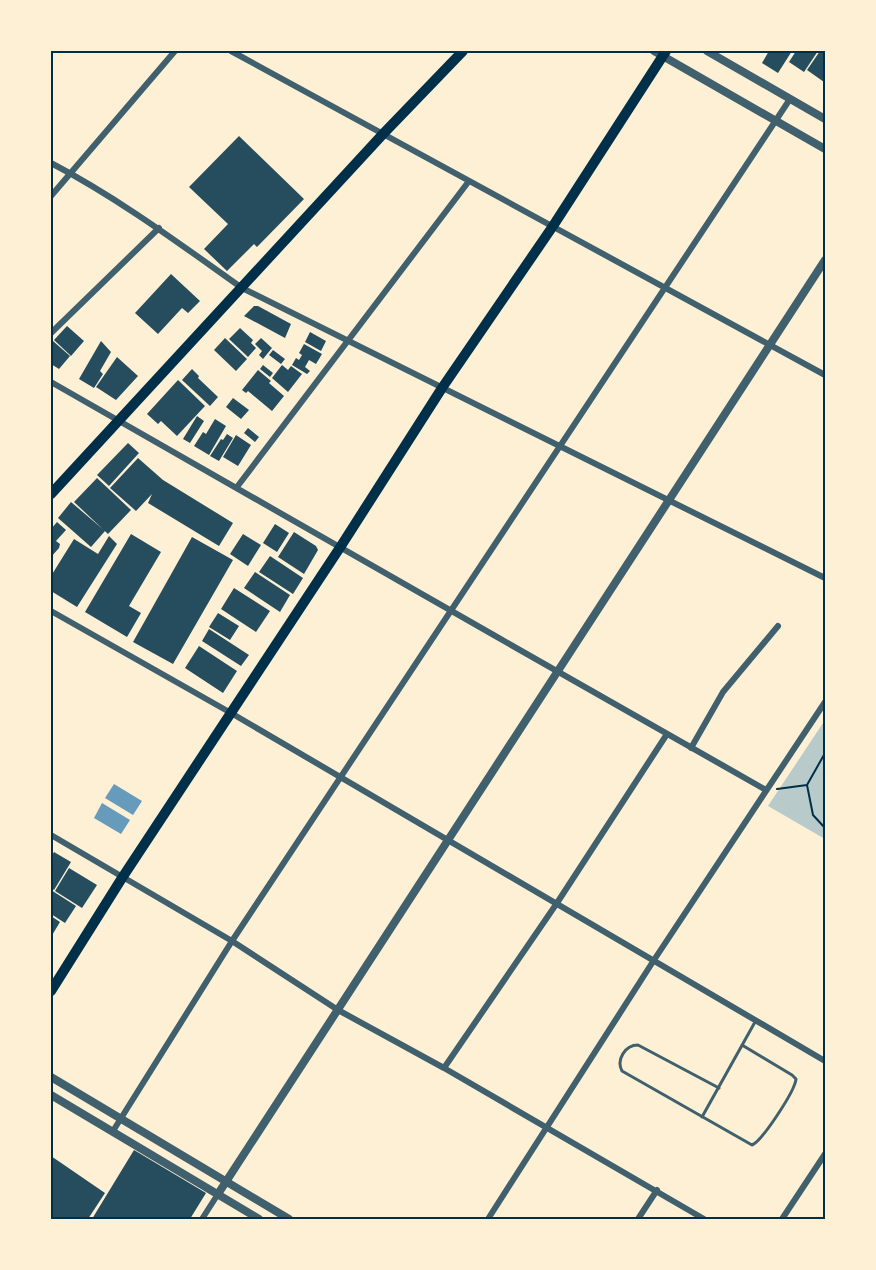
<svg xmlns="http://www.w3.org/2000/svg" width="876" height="1270" font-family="Inter,sans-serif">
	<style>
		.green { fill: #b9caca }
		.water { fill: #669bbc }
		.building { fill: #264d5e }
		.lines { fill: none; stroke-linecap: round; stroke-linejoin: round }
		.path { stroke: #003049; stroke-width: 2 }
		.service { stroke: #3f606c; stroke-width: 3 }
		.minor { stroke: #3f606c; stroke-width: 6 }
		.tertiary { stroke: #3f606c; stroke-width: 8 }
		.primary { stroke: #003049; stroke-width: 10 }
		.neatline { fill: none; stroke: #003049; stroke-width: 2 }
	</style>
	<rect width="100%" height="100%" fill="#fdf0d5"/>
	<path class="green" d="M825 720V839L768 806Z"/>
	<path class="water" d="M114 784 142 801 133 815 105 798Z
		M102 803 130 820 121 834 94 818Z"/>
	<path class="building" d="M769 51H792L778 73 762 63Z
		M796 51H818L804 72 789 62Z
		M820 51H825L824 82 807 70Z
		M239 136 304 199 257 247 254 244 227 271 204 249 228 224 189 187Z
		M171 274 200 301 188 313 182 308 158 334 135 313Z
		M254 306H258L291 324 285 338 244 316Z
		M67 326 84 341 71 356 54 340Z
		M240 328 253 340 251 343 256 348 248 357 229 339Z
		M310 332 326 341 321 351 305 342Z
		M225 338 247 359 236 371 214 350Z
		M261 338 272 348 263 359 259 355 262 351 255 344Z
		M53 341 70 356 59 369 51 364V344Z
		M101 341 111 352 100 371 103 374 94 388 79 379Z
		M304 344 322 354 316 364 309 360 305 367 310 371 307 374 292 365 296 358 299 360 302 355 299 353Z
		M273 350 285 359 281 364 269 355Z
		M117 357 138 376 116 400 96 387Z
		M263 365 273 373 270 377 260 369Z
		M282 365 288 370 291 366 302 374 288 392 272 378Z
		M192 369 199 376 198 378 218 397 210 406 182 380Z
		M258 370 271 381 269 383 284 396 272 411 248 391 246 393 242 390Z
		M178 380 205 406 177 436 161 421 158 424 147 414Z
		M233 398 249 410 241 419 226 407Z
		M197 416 204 421 190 443 183 439Z
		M215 419 226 426 209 455 194 446 203 432 206 434Z
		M248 428 259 437 255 442 244 433Z
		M227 434 233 438 219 461 210 456 221 439 223 440Z
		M236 435 251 445 238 466 223 457Z
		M128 443 139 453 109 486 97 475Z
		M138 458 163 480 233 523 219 546 148 503 152 494 136 511 110 488Z
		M97 478 131 510 108 534 74 502Z
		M71 502 105 531 91 547 58 518Z
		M57 522 66 530 56 541 60 544 59 548 51 557V529Z
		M275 524 289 533 277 552 263 543Z
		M294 532 316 546 318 550 304 574 278 557Z
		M131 534 161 552 129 606 141 613 127 637 85 612Z
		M243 534 261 545 248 566 230 554Z
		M109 536 117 544 77 607 51 591V576L74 539 98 554Z
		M192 537 233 560 173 664 133 642Z
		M270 556 303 578 293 594 259 572Z
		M255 572 290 595 280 612 244 588Z
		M234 588 270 611 256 632 221 609Z
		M218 613 239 626 230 640 209 627Z
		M209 629 249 655 241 666 202 641Z
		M199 646 237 671 223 693 185 668Z
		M54 852 71 862 54 890 51 888V857Z
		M69 868 97 885 82 908 55 891Z
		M51 890 76 906 65 923 51 914Z
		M51 916 60 922 51 937Z
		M134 1150 206 1193 190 1219H92Z
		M51 1156 105 1193 88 1219H51Z"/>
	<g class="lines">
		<path class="path" d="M825 753 807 785 813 815 825 828
			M777 789 807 785"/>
		<path class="service" d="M719 1088 638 1045C625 1045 616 1060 622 1071L752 1145C762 1141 795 1091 796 1079L792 1075 742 1045
			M702 1117 755 1022"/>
		<path class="minor" d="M231 51 825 375
			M51 163C118 198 180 244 242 288L825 578
			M51 196 175 51
			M51 333 159 228
			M51 382C290 518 527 655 766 790
			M237 487 469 181
			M51 611 231 713 825 1061
			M691 748 723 692 778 626
			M51 835 232 941 338 1010 444 1068 704 1219
			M444 1068 557 903 667 734
			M113 1131 232 941 790 99
			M202 1219 218 1194
			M488 1219 654 960 825 702
			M638 1219 657 1190
			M782 1219 825 1154"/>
		<path class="tertiary" d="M654 51 825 149
			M707 51 825 119
			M51 1077 289 1219
			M51 1095 259 1219
			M218 1194 825 260"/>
		<path class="primary" d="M51 494 383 134 463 51
			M51 991 122 878 341 546 442 388 553 226 666 51"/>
	</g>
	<rect width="876" height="1270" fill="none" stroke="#fdf0d5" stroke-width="105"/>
	<rect x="52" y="52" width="772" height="1166" class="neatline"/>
</svg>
